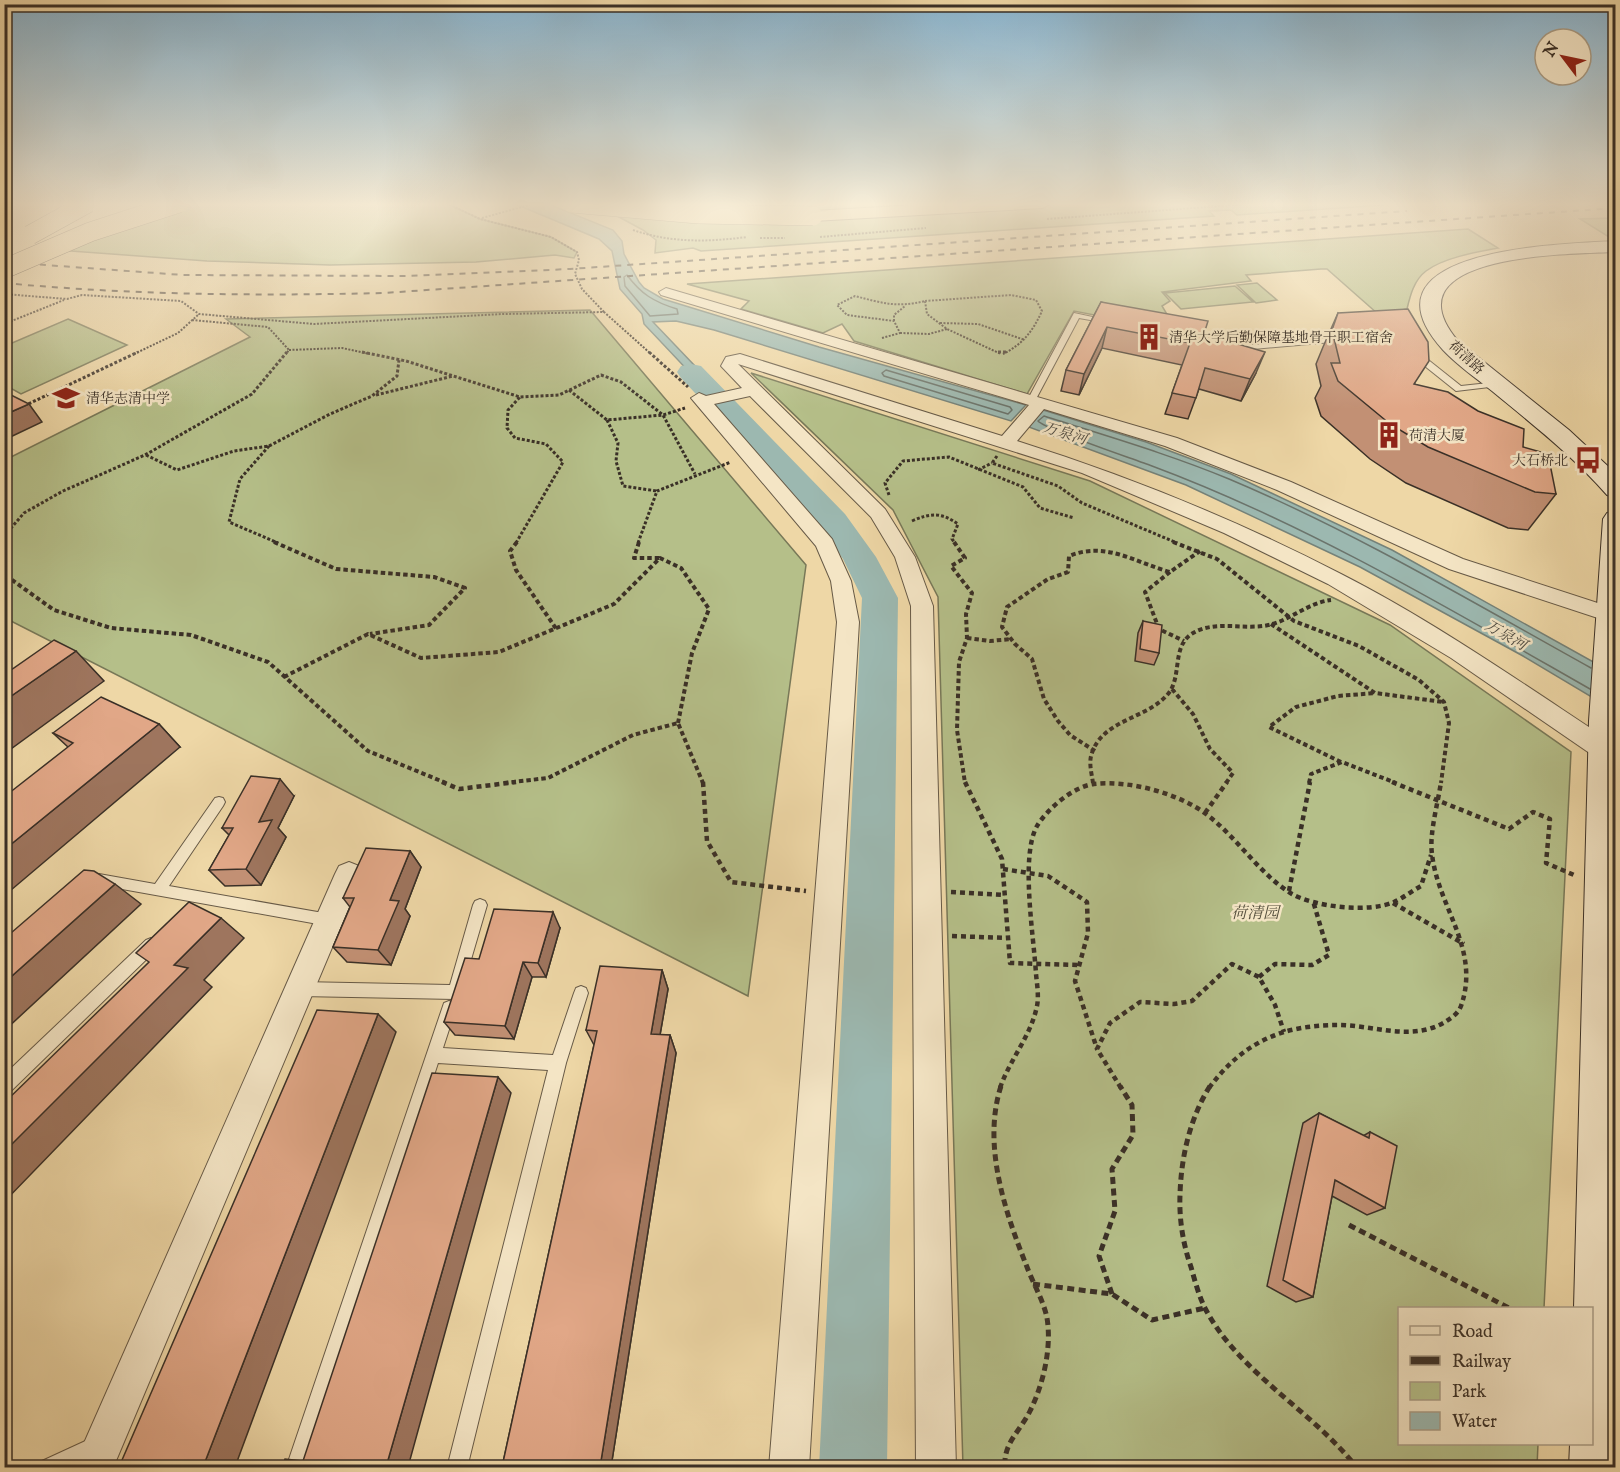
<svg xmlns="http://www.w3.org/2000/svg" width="1620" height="1472" font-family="'IM FELL English','Noto Serif SC',serif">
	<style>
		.green { fill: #b5bf89; stroke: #787858; stroke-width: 1.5 }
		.water { fill: #9cb8b0; stroke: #758279; stroke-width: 1.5 }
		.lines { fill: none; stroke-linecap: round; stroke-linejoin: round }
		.shore { stroke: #6b746c; stroke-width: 1.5 }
		.river { fill: #9cb8b0; fill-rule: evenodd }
		.lane-casing { stroke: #675a47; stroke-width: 2 }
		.street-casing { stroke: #675a47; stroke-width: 2 }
		.secondary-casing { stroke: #3a3027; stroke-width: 2 }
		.highway-casing { stroke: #3a3027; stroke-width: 2 }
		.path-far4 { stroke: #3a3027; stroke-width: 2; stroke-dasharray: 2 1.5; stroke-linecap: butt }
		.path-far3 { stroke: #3a3027; stroke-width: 3; stroke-dasharray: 3 2; stroke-linecap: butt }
		.path-far2 { stroke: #3a3027; stroke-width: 4; stroke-dasharray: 4.5 3; stroke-linecap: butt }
		.path-far1 { stroke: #3a3027; stroke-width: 4.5; stroke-dasharray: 5 4; stroke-linecap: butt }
		.path { stroke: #3a3027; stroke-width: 5; stroke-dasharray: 7 4.5; stroke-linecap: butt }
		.lane { fill: #f4e5c5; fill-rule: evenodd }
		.street { fill: #f4e5c5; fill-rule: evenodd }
		.secondary { fill: #f4e5c5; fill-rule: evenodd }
		.highway { fill: #eed7a6; fill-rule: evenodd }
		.rail { stroke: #3a3027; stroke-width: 2; stroke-dasharray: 6 6; stroke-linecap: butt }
		.highway-bridge-casing { stroke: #3a3027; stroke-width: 20; stroke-linecap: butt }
		.highway-bridge { stroke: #eed7a6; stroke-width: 19 }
		.wall { fill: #c29074; stroke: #3a3027; stroke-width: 1.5 }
		.shaded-wall { fill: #9e755e; stroke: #3a3027; stroke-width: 1.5 }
		.building { fill: #e1a787; stroke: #3a3027; stroke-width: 1.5 }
		.labels { text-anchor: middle; stroke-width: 5; stroke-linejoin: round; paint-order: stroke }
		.far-poi-label { font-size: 14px; fill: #3a3027; stroke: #f4e5c5; text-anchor: start }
		.far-street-label { font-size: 14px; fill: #3a3027; stroke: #f4e5c5 }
		.far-water-label { font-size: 15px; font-style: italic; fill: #4e4b42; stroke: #f4e5c5 }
		.park-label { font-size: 16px; font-style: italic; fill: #534d3b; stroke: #f4e5c5 }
	</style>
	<rect width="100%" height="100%" fill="#eed7a6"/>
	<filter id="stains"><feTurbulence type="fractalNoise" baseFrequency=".00333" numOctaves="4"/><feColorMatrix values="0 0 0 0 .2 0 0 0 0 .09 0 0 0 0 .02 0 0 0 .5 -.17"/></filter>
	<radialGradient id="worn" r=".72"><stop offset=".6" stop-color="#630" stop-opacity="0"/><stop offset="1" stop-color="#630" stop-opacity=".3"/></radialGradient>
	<path class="green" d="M446 203 480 219 551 237 577 252 574 258 555 255 476 262 330 265 207 261 57 250 185 204Z
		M593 203H1397L1398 204 1237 215 1231 210 1209 211 1214 216 701 251 693 248 655 253 656 240 643 230Z
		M1615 218V237H1609L1580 219Z
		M1468 229 1498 248C1476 252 1443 258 1426 271 1414 280 1410 296 1407 309L1378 314 1327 269H1321L1246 275 1251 281 1162 292 1170 301 1162 306 1177 331 1074 311 1027 394 854 341 842 324 823 333 741 309 749 301 687 284Z
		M1257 283 1277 300 1256 303 1237 285Z
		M1235 286 1253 302 1181 309 1165 293Z
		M590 310 806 565 748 996 5 618V460L250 337 226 319Z
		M68 319 127 345 21 394 5 385V346Z
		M751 373 1090 481 1390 625 1571 752 1544 1308H1400V1444H1538L1537 1467H963L938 597 893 510Z"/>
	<path class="water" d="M513 203H546L613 230 622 241 624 254 639 282 644 288 663 299 819 347 1026 405 1011 421 714 330 676 321 653 322 736 409 727 412 644 324 642 314 620 289 612 251 599 239Z
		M1040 409 1146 442 1231 474 1392 550 1615 674V711L1523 656 1360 567 1186 485 1026 426Z"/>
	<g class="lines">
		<path class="shore" d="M627 275C641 294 654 302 677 309L678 314 650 316 625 286 624 277Z
			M886 370 1010 407 1012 410 1008 414 884 376 882 373Z
			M1590 689C1448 608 1305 523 1152 466 1134 459 1046 430 1038 421L1044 416C1106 436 1169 454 1229 479 1355 532 1472 602 1591 668"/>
		<path class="river" d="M691 364 701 366 845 514 876 557 898 598 887 1468H819L862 598 843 559 821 528 681 378 677 372 681 366Z"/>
		<defs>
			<path id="lane" d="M1074 313 1111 321 1107 323 1079 318 1036 399 1029 401 1028 399Z
				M1341 337H1344V341L1253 349 1223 342 1227 340 1253 345Z
				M1411 351H1417L1461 386 1498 382 1502 384 1498 386 1456 391 1411 355Z
				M219 797 223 798 225 802 223 806 169 886 329 914 334 916 336 920 334 924 329 926 94 884 92 880 94 876 99 874 155 884 215 798Z
				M480 899 485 901 487 905 460 997 455 999 300 996 295 994 293 989 295 984 300 982 450 985 473 905 475 901Z
				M151 938 156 940 158 945 156 950 10 1092 4 1094V1075L146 940Z
				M581 986 586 988 588 993 566 1063 467 1468H447L548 1070 438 1063 306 1468H286L444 1003 449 1001 454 1003 456 1008 443 1048 553 1055 574 993 576 988Z
				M92 1438 99 1441 102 1448 99 1455 72 1468H39L42 1461Z"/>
			<path id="street" d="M666 288 1177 438 1291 482 1463 559 1616 609V621L1610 622 1449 569 1277 490 1165 446 1044 409 1017 441C1128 476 1237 520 1341 574 1437 623 1526 686 1616 745V768L1607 765 1451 658 1328 584 1224 533 1082 473 738 364 885 509 915 557 933 606 956 1468H916L911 606 895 557 871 517 750 396 714 404 832 539 851 581 859 622 809 1468H769L837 622 831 581 816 546 691 398 699 393 706 396 742 388 721 366 726 357 740 354 1002 436 1029 405 661 295 659 292Z
				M349 862 359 866 363 874 113 1468H73L335 874 339 866Z"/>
			<path id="secondary" d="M1616 241V252C1572 254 1384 253 1458 341L1569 430 1612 470 1616 474V498L1607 495C1573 456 1532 424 1492 391 1476 378 1458 366 1443 350 1351 248 1563 244 1616 241Z
				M1616 511V1468H1569L1570 1444H1592V1308H1574L1589 721 1603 519 1607 513Z"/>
			<path id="highway" d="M950 203H1051L1043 208 813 221 804 216 813 211Z"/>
		</defs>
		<use href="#lane" class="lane-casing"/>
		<use href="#street" class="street-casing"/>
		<use href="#secondary" class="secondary-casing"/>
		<use href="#highway" class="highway-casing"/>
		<path class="path-far4" d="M446 203 480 219 551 237 577 252 579 260 575 274 582 289 604 312
			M482 218 536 203
			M1047 219 1260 203
			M633 230C671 243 708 242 747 237
			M820 237 926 228
			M760 238H785
			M4 294 67 299 82 295 181 301 199 314 314 324 503 314 604 312 651 354
			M925 301 927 314 947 329 1001 354
			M925 301 1011 295 1036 300 1042 311C1033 331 1023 344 1003 354
			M192 320 268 327 289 350 286 354
			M894 321V315L905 306
			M940 323 978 324 1025 340
			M4 324 64 300
			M900 333 929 334 947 329
			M882 338 900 333 894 321 847 315 837 305 855 296C882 303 897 308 925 301
			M289 350 342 348 370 354
			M134 354 178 333 199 314"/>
		<path class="path-far3" d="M362 352 406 361 520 397 559 395 601 375 621 382 663 415 695 474
			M649 352 688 387
			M998 352H1006
			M569 390 607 420 663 415 685 408
			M376 395 453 376
			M24 406 138 352
			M607 420 618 443 616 461 623 486 657 491
			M269 446 240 479 229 522 278 543
			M146 455 177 470 234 451 269 446 330 414 372 396 397 376 399 360
			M997 456 992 463 1058 486 1082 503 1177 543
			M978 470 992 463
			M889 495 885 483 903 461 949 457 1023 487 1040 508 1074 518
			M912 521C930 513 941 512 958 524L952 539 955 543
			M4 536 24 513 63 491 145 455 252 394 287 352
			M516 543 563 462 546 444 515 438 507 428 508 410 520 397
			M638 543 657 491 731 462"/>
		<path class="path-far2" d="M274 542 336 569 434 577 465 588 429 625 370 634
			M517 542 510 551 516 570 557 630
			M639 542 634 558H659
			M954 542 965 558 951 566 972 593 966 614 967 638 959 662 957 730 965 783
			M1173 542 1217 559 1294 621 1359 646 1419 680 1444 702 1449 723 1441 783
			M4 567 12 580 54 610 111 628 191 635 268 662 368 751 446 783
			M1170 572 1145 592 1159 629 1184 641
			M1271 624 1375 693 1443 702
			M967 638 990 641 1011 639
			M284 677 368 634 421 658 499 652 614 604 660 558 681 568 709 609 692 653 678 723
			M1172 689 1193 714 1210 749 1233 773 1226 783
			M1095 751 1070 735 1058 721 1044 699 1032 659 1015 644 1002 627 1007 607 1048 579 1068 572 1069 556C1106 541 1134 562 1170 572L1200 551
			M1341 762 1269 727 1296 707 1338 696 1375 693
			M504 783 548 778 633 735 678 723 703 783
			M1093 783C1092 775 1089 765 1091 756 1101 719 1146 720 1168 694 1182 677 1172 649 1190 635 1211 620 1239 629 1263 626 1288 623 1306 603 1331 600
			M1309 783 1311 774 1342 762 1396 783"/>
		<path class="path-far1" d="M442 782 459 789 516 782
			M703 782 707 841 731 882 806 891
			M965 782 1002 859 1010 963 1080 965
			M1392 782 1509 829 1533 812 1550 819 1546 863 1574 875
			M1205 813 1227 782
			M1003 869 1048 876 1087 902 1088 933 1075 981 1097 1049
			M1289 891 1310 782
			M951 892 1005 895
			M1393 903 1464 944
			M952 936 1008 938
			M1259 977 1275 964 1312 965 1329 955 1313 901
			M1000 1088C1010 1059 1031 1036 1037 1006 1039 996 1037 984 1036 974 1034 938 1020 856 1037 826 1047 809 1074 786 1094 784 1129 780 1178 793 1206 814 1237 837 1259 874 1292 894 1315 907 1369 913 1394 902 1403 898 1412 891 1421 886L1431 855
			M1121 1088 1097 1049 1110 1023 1140 1002 1174 1004 1192 1001 1232 964 1259 977 1275 1005 1284 1032
			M1209 1088C1229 1061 1252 1042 1284 1032 1301 1027 1320 1025 1338 1025 1374 1025 1411 1042 1445 1022 1451 1018 1458 1014 1461 1006 1481 949 1438 908 1432 854 1429 834 1438 803 1441 782"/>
		<path class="path" d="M1001 1086C982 1145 1005 1212 1027 1267 1033 1283 1044 1302 1047 1318 1052 1348 1043 1385 1030 1411 1019 1433 1003 1443 1005 1468
			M1210 1086C1190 1118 1181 1157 1180 1195 1179 1219 1183 1244 1191 1267 1195 1281 1199 1297 1206 1310 1240 1374 1313 1411 1357 1468
			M1349 1225 1509 1308
			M1033 1284 1112 1294 1152 1320 1205 1308
			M1112 1294 1099 1256 1115 1211 1112 1169 1133 1135 1132 1105 1120 1086"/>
		<use href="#lane" class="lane"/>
		<use href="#street" class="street"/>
		<use href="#secondary" class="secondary"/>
		<use href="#highway" class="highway"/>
		<path class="rail" d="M4 262 183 275 407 276 570 269 1407 211
			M4 283C131 295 257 296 384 293L1616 208"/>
		<defs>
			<path id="highway-bridge" d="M571 203 698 214 813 216
				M30 235 88 203
				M4 269 90 232 179 203"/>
		</defs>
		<use href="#highway-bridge" class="highway-bridge-casing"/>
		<use href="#highway-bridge" class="highway-bridge"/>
	</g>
	<path class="wall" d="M1101 302 1204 334 1256 373 1241 401 1199 389 1188 419 1165 414 1182 365 1102 348 1079 395 1061 391 1066 370Z
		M1338 313 1415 384 1523 447 1556 494 1528 530 1508 528 1406 483 1370 459 1321 416 1315 398 1321 386 1316 364 1323 347Z
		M1143 621 1159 653 1154 665 1135 661 1138 633Z
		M159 724 180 747H68L53 733Z
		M294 796 278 828 286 837 261 885 225 886 209 870 229 835 222 828Z
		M410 851 421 867 405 909 410 916 391 965 347 962 333 947 350 907 343 898Z
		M560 928 546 977H532L514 1039 455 1035 444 1022 479 959Z
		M662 970 668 989 660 1035H670L676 1053 611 1467H502L594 1045 586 1030Z
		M1319 1113 1363 1136 1370 1132 1385 1208 1367 1215 1332 1196 1313 1297 1296 1302 1267 1286 1303 1123Z"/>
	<path class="shaded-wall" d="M1107 327 1102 348 1079 395 1084 374Z
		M1265 352 1256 373 1241 401 1250 379Z
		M29 404 42 422 4 440V415Z
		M76 651 104 681 4 754V701Z
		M159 724 180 747 4 896V850Z
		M280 779 294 796 278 828 286 837 261 885 246 869 259 822Z
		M410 851 421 867 405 909 410 916 391 965 378 950 390 900Z
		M115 884 141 904 4 1031V983Z
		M553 912 560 928 546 977 538 963Z
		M221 918 244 938 204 980 212 987 4 1202V1152L174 965Z
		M523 962 532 977 514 1039 505 1026Z
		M662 970 668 989 657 1052 651 1034Z
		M378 1014 396 1032 235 1467H203Z
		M670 1035 676 1053 611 1467H600Z
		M498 1077 511 1093 408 1467H386Z"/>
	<path class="building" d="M1101 302 1208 321 1204 334 1265 352 1250 379 1205 368 1196 398 1172 393 1190 343 1107 327 1084 374 1066 370Z
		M1408 309 1428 342 1429 361 1414 384 1448 392 1478 411 1524 429 1523 447 1548 454 1556 494 1535 492 1428 447 1390 424 1338 381 1331 363H1340L1332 330 1338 313Z
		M9 394 29 404 4 415V397Z
		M1143 621 1162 625 1159 653 1140 649Z
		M54 640 76 651 4 701V675Z
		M101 697 159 724 4 850V797L73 743 53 733Z
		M251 776 280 779 259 822 272 820 246 869 209 870 233 828H222Z
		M366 848 410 851 390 900 399 901 378 950 333 947 354 898H343Z
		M84 870 94 871 115 884 4 983V939Z
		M189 902 221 918 174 965 188 968 4 1152V1103L149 962 136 953Z
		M494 909 553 912 538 963 523 962 505 1026 444 1022 465 958 479 959Z
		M600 966 662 970 651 1034 670 1035 600 1467H502L597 1031 586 1030Z
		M317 1010 378 1014 203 1467H119Z
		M432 1073 498 1077 386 1467H282L285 1459 303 1461Z
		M1319 1113 1369 1138 1370 1132 1397 1146 1385 1208 1335 1180 1313 1297 1283 1280Z"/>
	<linearGradient id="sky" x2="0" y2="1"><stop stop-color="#89b6d2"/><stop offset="0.5" stop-color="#f7edd7"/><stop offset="1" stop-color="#f7edd7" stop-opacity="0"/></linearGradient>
	<rect width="1620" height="409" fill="url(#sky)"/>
	<defs>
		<symbol id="building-bare" viewBox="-9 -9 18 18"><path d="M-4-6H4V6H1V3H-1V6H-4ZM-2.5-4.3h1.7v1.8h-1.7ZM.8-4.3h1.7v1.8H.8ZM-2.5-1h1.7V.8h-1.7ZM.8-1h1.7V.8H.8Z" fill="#8f2418" stroke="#f4e5c5" stroke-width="2.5" paint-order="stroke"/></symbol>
		<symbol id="school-bare" viewBox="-9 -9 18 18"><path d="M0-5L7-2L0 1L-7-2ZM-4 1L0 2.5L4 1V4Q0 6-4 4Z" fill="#8f2418" stroke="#f4e5c5" stroke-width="2.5" paint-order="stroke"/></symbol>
		<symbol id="bus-bare" viewBox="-9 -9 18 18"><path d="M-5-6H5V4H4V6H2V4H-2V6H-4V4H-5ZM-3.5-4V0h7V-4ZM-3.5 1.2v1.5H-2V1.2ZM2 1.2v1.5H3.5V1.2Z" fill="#8f2418" stroke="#f4e5c5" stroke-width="2.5" paint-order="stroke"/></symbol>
	</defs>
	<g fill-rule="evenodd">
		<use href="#building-bare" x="1130" y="318" width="38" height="38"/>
		<use href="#school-bare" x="47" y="379" width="38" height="38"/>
		<use href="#building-bare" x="1370" y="416" width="38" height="38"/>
		<use href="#bus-bare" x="1569" y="441" width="38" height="38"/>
	</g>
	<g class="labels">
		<g class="far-poi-label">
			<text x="1169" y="342">清华大学后勤保障基地骨干职工宿舍</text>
			<text x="86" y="403">清华志清中学</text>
			<text x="1409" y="440">荷清大厦</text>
			<text x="1568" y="465" text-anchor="end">大石桥北</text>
		</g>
		<g class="far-street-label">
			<text transform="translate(1467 357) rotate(42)" y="5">荷清路</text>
		</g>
		<g class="far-water-label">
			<text transform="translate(1065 433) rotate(17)" y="5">万泉河</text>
			<text transform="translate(1506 635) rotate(30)" y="5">万泉河</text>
		</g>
		<g class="park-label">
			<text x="1255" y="918">荷清园</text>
		</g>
	</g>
	<rect width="1620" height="1472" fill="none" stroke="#eed7a6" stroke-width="24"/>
	<rect x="6" y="6" width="1608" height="1460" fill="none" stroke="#3a3027" stroke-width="3"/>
	<rect x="12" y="12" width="1596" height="1448" fill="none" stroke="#3a3027" stroke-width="1.5"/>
	<rect x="1398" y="1307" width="195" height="138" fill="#f4e5c5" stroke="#aa9d86" stroke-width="1.5"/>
	<rect x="1410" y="1326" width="30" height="9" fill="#f4e5c5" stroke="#aa9d86" stroke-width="1.5"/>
	<text x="1452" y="1337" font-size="18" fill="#3a3027">Road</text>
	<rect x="1410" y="1356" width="30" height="9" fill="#3a3027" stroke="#aa9d86" stroke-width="1.5"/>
	<text x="1452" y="1367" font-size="18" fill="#3a3027">Railway</text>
	<rect x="1410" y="1382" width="30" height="18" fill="#b5bf89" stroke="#aa9d86" stroke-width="1.5"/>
	<text x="1452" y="1397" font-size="18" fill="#3a3027">Park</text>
	<rect x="1410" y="1412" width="30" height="18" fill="#9cb8b0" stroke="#aa9d86" stroke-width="1.5"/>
	<text x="1452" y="1427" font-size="18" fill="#3a3027">Water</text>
	<g transform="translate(1563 57) rotate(302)"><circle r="28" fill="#f4e5c5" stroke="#aa9d86" stroke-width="1.5"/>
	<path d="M0-4.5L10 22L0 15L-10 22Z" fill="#8f2418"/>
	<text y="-9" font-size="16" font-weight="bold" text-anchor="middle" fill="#3a3027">N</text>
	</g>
	<rect width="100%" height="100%" filter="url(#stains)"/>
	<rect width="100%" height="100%" fill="url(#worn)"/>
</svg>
